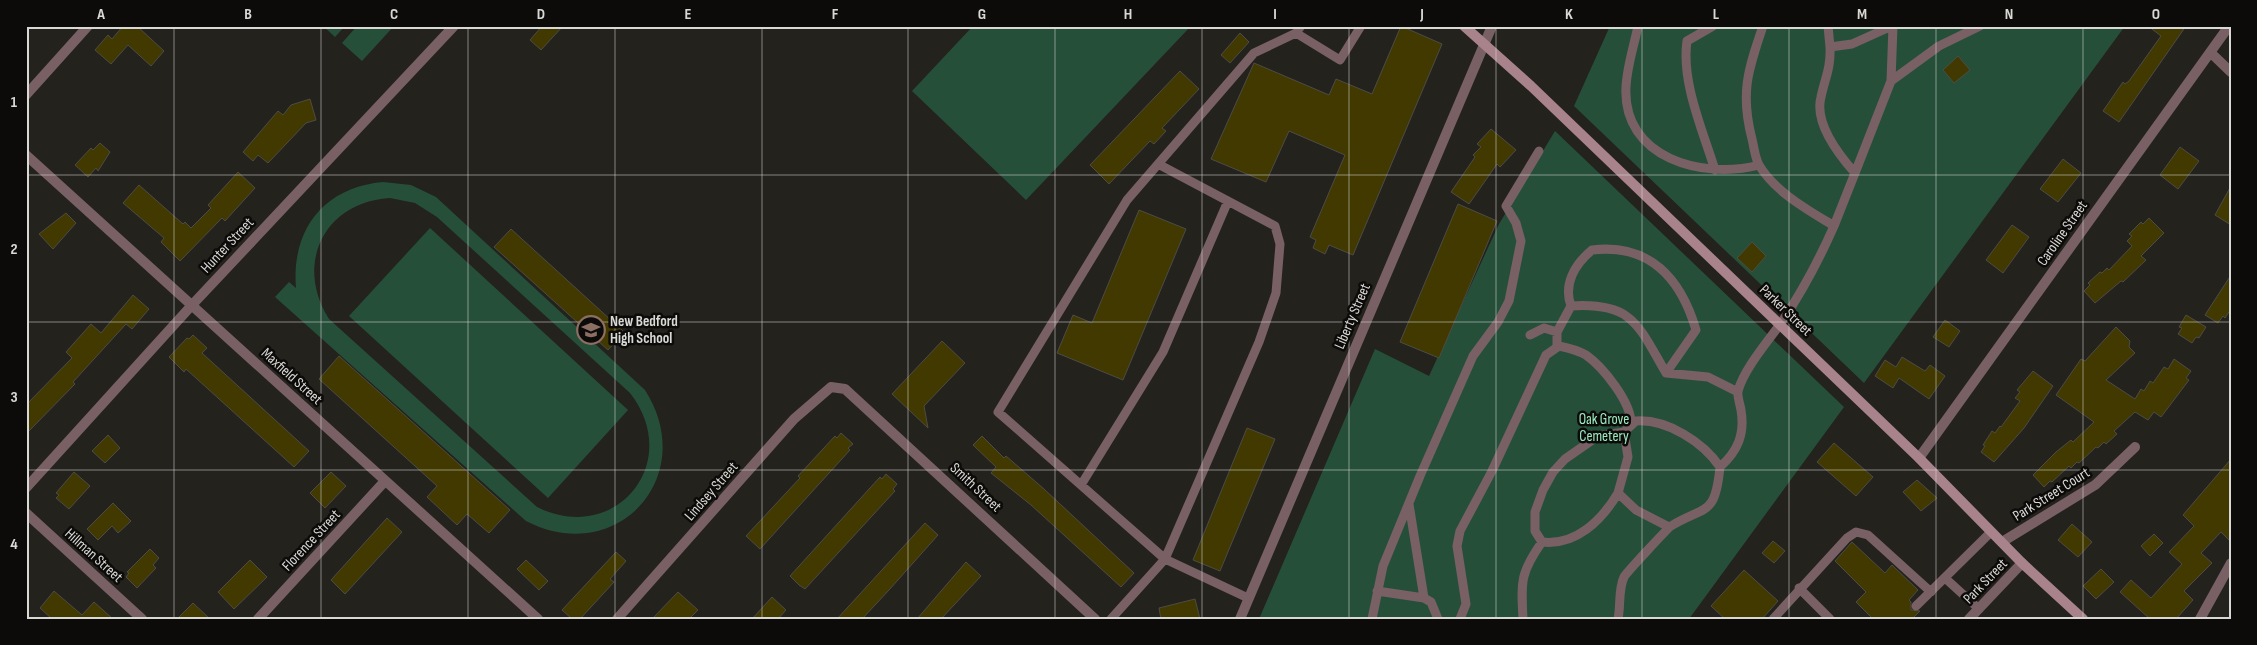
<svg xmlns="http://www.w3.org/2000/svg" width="2257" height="645" font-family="'Sofia Sans Condensed',sans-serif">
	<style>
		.green { fill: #264f3a; fill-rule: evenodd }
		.building { fill: #423900; stroke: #4c4c46 }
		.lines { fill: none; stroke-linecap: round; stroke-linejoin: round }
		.service { stroke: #786065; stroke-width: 9 }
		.minor { stroke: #786065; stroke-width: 10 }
		.secondary { stroke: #a9838c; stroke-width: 10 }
		.grid { fill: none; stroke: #d8d8d5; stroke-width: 1; stroke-opacity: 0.55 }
		.labels { text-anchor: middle; stroke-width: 5; stroke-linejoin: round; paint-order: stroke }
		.street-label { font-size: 15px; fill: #d8d8d5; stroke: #0c0b09 }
		.poi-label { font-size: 15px; font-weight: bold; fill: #d8d8d5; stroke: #0c0b09; text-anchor: start }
		.park-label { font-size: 15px; fill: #9bedc1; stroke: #0c0b09 }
		.neatline { fill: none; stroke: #d8d8d5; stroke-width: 2 }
		.grid-label { font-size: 16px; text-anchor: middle; font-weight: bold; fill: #d8d8d5 }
	</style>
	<rect width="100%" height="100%" fill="#23221d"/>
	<path class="green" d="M323 26H345L335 37Z
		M357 26H394L362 61 342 43Z
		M973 26H1191L1026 200 912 91Z
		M1610 26H2125L1864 383 1574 106Z
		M1555 131 1844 407 1689 619H1259L1375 349 1429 376 1499 224Z
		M383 182 411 185 436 197 645 390C700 476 617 568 526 521L275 297 289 282 296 288C291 230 324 187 383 182ZM390 198 415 203 437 217 630 393C684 462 616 546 537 507L329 319C294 264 324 202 390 198Z
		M430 228 628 410 548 498 349 316Z"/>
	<path class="building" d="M123 26H137L164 51 151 66 128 45 111 64 95 50 108 35 112 39Z
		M542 26H563L541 50 530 40Z
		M1401 26 1442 44 1353 255 1329 245 1325 254 1313 248 1316 240 1310 237 1345 155 1289 131 1266 182 1211 159 1254 63 1329 95 1336 79 1372 94Z
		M2148 26H2186L2119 122 2103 111 2123 82 2125 84 2129 81 2161 36Z
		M1240 33 1249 42 1230 63 1221 55Z
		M1958 56 1970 70 1954 83 1943 70Z
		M1180 71 1199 89 1162 128 1166 131 1154 144 1150 141 1109 184 1090 165Z
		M310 99 316 120 306 123 268 163 258 155 253 161 243 152 278 111 283 115 291 105Z
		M1491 129 1516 150 1500 167 1497 164 1469 204 1451 192 1475 157 1473 155 1481 147 1477 144Z
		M100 143 110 152 98 171 96 168 88 177 75 165 91 148 93 150Z
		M2180 147 2199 161 2178 189 2160 175Z
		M2063 159 2081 173 2058 202 2040 189Z
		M238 172 255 188 225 221 222 218 180 261 161 242 164 238 123 203 139 185 183 224 185 222 191 228 211 208 208 205Z
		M2231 186V225L2215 215Z
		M1458 204 1497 221 1439 358 1400 342Z
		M1139 210 1186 229 1123 380 1057 353 1073 315 1092 323Z
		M66 213 76 223 53 249 39 234Z
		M2149 218 2164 233 2141 256 2146 260 2123 282 2121 281 2095 303 2084 291 2090 285 2088 283 2100 272 2102 273 2107 268 2109 270 2132 246 2127 241 2132 236 2129 234 2141 222 2143 224Z
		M2012 225 2029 237 2003 273 1986 260Z
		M511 229 624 332 608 350 494 247Z
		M1752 242 1766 256 1752 272 1737 258Z
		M2231 275V309L2225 318 2223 316 2218 323 2205 315Z
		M133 295 149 309 132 329 126 324 73 382 75 384 26 434V405L72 358 66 352 91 324 101 333Z
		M2186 315 2206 327 2199 338 2196 337 2192 343 2178 334 2182 328 2179 327Z
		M1945 320 1960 331 1949 347 1933 337Z
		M2116 327 2130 341 2129 347 2135 353 2106 380 2135 399 2141 389 2144 391 2150 381 2153 383 2164 367 2168 369 2174 359 2191 371 2186 378 2189 380 2161 417 2154 412 2148 420 2135 412 2114 431 2117 434 2106 444 2104 442 2098 448 2096 447 2079 463 2077 462 2071 468 2069 466 2052 482 2050 481 2044 487 2033 475 2056 452 2071 440 2073 442 2094 422 2056 395 2081 359 2085 361Z
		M193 335 207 348 202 353 309 451 294 467 186 369 184 372 169 357 187 338 189 339Z
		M942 341 965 363 924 406 928 428 892 394Z
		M339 356 510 510 489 533 467 514 457 525 427 497 437 486 319 379Z
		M1902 357 1925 371 1930 365 1945 376 1929 399 1899 378 1893 388 1875 376 1885 360 1896 367Z
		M2033 371 2053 386 2024 428 1994 462 1981 452 1985 446 1983 445 1992 431 1995 433 2000 426 2001 427 2020 401 2015 398 2020 392 2017 390Z
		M1247 428 1275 439 1220 571 1193 560Z
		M841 433 853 444 848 448 850 450 760 549 746 536 800 478 798 476 835 436 837 438Z
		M108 435 120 448 105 463 92 451Z
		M982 436 1004 458 1006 456 1044 489 1134 573 1121 587 1031 505 991 473 996 467 973 445Z
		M1834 443 1873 477 1856 496 1817 462Z
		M2231 459V542L2221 532 2201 553 2212 563 2184 591 2193 600 2176 619H2150L2120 592 2131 580 2151 598 2182 564 2169 552 2194 526 2183 515Z
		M74 472 90 486 69 509 56 498 59 495 56 493Z
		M331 472 346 486 325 508 310 493Z
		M886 474 897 484 893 489 895 491 805 589 799 585 790 576 880 477 882 479Z
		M1917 480 1937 498 1921 511 1903 492Z
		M113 503 131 521 118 533 112 526 98 540 87 529Z
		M387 518 402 532 345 594 331 580Z
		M925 523 938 535 889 590 862 619H837Z
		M2072 524 2092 542 2078 557 2058 540Z
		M2154 534 2163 543 2150 556 2141 546Z
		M1773 541 1785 551 1774 563 1762 553Z
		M1852 542 1885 573 1892 565 1918 590 1909 600 1911 602V610L1920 611 1912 619H1873L1856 602 1866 592 1835 561Z
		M150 549 159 558 153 565 156 568 137 588 126 577 129 573 127 572Z
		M616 552 626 561 610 579 614 582 580 619H572L562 610Z
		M250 560 267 577 234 609 218 592Z
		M526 560 548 581 539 590 517 569Z
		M966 562 981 576 941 619H917Z
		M2101 569 2114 582 2096 599 2083 586Z
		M1744 570 1778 601 1762 619H1725L1711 606Z
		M54 591 82 615 94 602 113 619H52L40 608Z
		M678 592 698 610 689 619H652Z
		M772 597 786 610 778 619H752Z
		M1195 599 1200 619H1161L1159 608Z
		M193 603 210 619H177Z"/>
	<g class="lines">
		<path class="service" d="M1638 26C1634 46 1627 66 1626 87 1622 158 1703 180 1759 165
			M1713 26 1687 41C1681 82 1703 131 1715 170
			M1828 26 1830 47 1852 44 1892 26
			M1893 26 1891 81 1939 46 1980 26
			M1296 33 1340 60 1361 26
			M1830 47C1831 68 1825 78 1821 97 1814 123 1839 155 1855 173L1891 81
			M1158 164 1275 226 1280 244 1276 293 1259 342 1165 559 1248 598
			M1834 226 1855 173
			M1530 335 1544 328 1557 332
			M1557 347V332L1571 306
			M1666 373C1638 325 1633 302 1571 306 1563 284 1575 264 1592 250 1650 243 1681 279 1696 330L1666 373 1708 377 1738 392
			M1624 432 1628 457 1618 493 1636 510 1669 527
			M1081 485 1163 352 1228 201
			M1618 493C1602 520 1576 546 1542 542L1535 531V512L1543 490 1553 472 1565 459 1598 436 1624 432 1636 421C1667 419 1703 442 1720 467
			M1409 504 1424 598 1431 602 1438 619
			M1945 578 1979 609
			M1799 588 1830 619
			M1377 591 1424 598
			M1916 606 1991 532
			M1111 619 1165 559 998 412 1127 200 1254 53 1296 33 1301 26
			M1372 619 1383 566 1420 476 1473 356 1498 322 1509 301 1521 241 1516 223 1506 206 1539 151
			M1460 619 1466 604 1457 546 1460 531 1492 471 1546 355 1559 346C1569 348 1577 350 1586 355 1603 367 1631 402 1631 423
			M1523 619C1521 582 1520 573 1542 542
			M1618 619C1621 605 1618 590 1624 577 1626 573 1667 529 1671 526 1706 505 1715 517 1720 467 1738 451 1745 434 1741 410 1740 404 1737 396 1738 391 1744 369 1768 341 1781 323 1802 292 1819 260 1834 226 1808 210 1775 192 1759 165 1755 158 1754 147 1752 139 1740 93 1748 70 1763 26
			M1773 619 1847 538 1856 532 1868 535 1931 592"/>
		<path class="minor" d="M2211 53 2231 72
			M26 95 88 26
			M26 155 538 619
			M1919 458 2229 26
			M26 488 192 305 454 26
			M26 513 142 619
			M2002 542 2095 485 2135 447
			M258 619 385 481
			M617 619 794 419 831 387 845 389 1095 619
			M1240 619 1492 26
			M1969 619 2022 563
			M2200 619 2231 563"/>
		<path class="secondary" d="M1464 26 1531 86 1919 458 2022 563 2083 619"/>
	</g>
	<path class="grid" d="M174 26V619M321 26V619M468 26V619M615 26V619M762 26V619M908 26V619M1055 26V619M1202 26V619M1349 26V619M1496 26V619M1642 26V619M1789 26V619M1936 26V619M2083 26V619M26 175H2231M26 322H2231M26 470H2231"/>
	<defs>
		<symbol id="school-ring" viewBox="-11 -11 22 22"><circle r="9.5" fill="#0c0b09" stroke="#8d6e63" stroke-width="1.5"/><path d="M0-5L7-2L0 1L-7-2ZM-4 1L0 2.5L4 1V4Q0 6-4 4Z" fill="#8d6e63"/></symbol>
	</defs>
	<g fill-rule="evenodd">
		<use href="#school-ring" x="575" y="314" width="32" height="32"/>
	</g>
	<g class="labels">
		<g class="street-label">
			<text transform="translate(2062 233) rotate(-55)" y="5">Caroline Street</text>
			<text transform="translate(227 245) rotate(-47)" y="5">Hunter Street</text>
			<text transform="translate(1786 310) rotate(44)" y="5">Parker Street</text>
			<text transform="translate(1352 316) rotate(-67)" y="5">Liberty Street</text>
			<text transform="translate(292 376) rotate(42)" y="5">Maxfield Street</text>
			<text transform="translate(976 487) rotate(43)" y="5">Smith Street</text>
			<text transform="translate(711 491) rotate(-49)" y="5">Lindsey Street</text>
			<text transform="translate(2051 494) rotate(-32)" y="5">Park Street Court</text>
			<text transform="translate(311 540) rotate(-47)" y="5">Florence Street</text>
			<text transform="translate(94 555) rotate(42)" y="5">Hillman Street</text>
			<text transform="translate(1985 581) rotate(-46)" y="5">Park Street</text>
		</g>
		<g class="poi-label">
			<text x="610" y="326">New Bedford<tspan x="610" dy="17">High School</tspan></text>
		</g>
		<g class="park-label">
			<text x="1604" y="424">Oak Grove<tspan x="1604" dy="17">Cemetery</tspan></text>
		</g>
	</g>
	<rect width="2257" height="645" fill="none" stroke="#0c0b09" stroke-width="55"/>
	<rect x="28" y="28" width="2202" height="590" class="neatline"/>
	<g class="grid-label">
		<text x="101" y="19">A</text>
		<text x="248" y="19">B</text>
		<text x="394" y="19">C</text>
		<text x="541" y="19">D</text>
		<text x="688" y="19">E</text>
		<text x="835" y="19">F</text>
		<text x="982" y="19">G</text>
		<text x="1128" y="19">H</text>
		<text x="1275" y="19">I</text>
		<text x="1422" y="19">J</text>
		<text x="1569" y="19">K</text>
		<text x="1716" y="19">L</text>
		<text x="1862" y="19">M</text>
		<text x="2009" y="19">N</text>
		<text x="2156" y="19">O</text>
		<text x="14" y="107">1</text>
		<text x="14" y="254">2</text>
		<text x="14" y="402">3</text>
		<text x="14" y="549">4</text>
	</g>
</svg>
